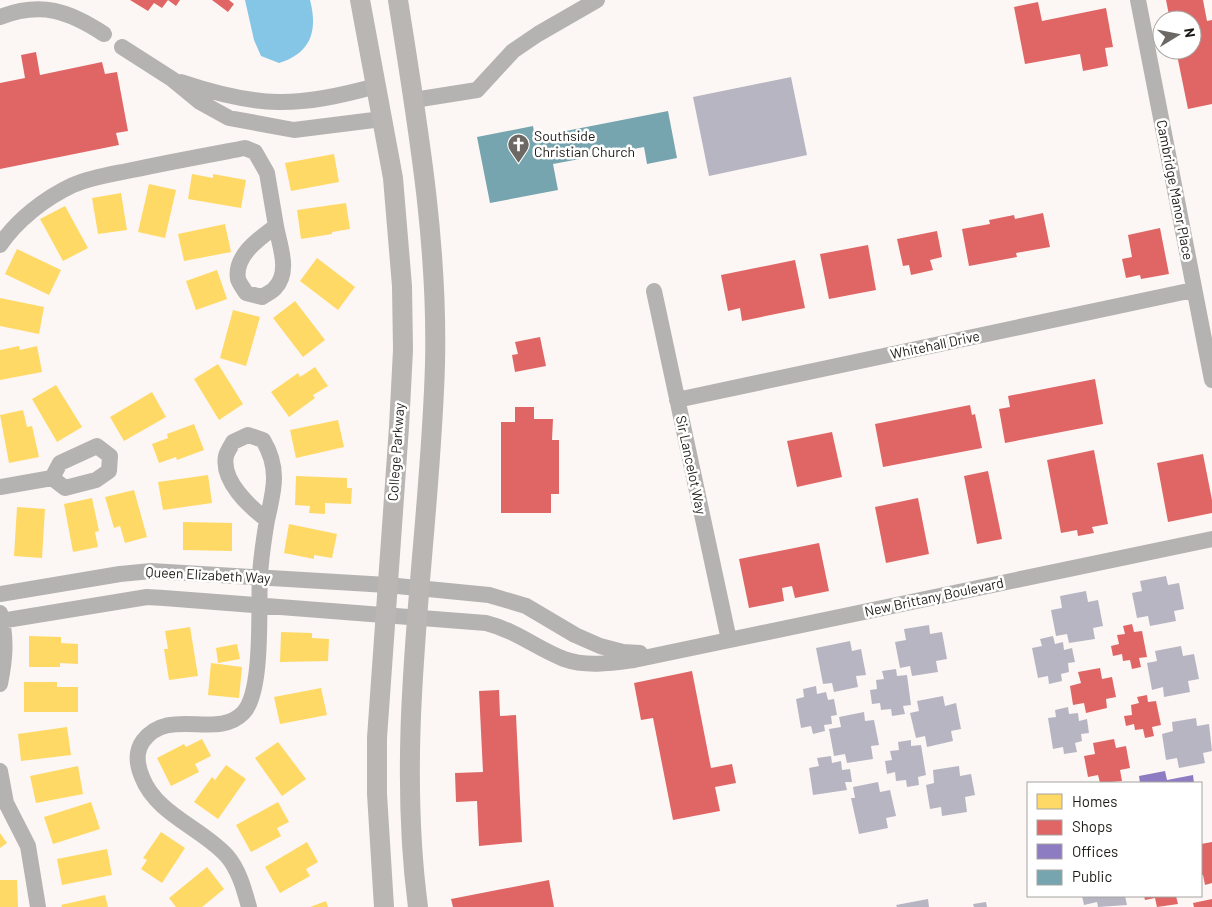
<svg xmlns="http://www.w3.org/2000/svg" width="1212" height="907" font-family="Barlow,sans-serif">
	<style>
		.water { fill: #85c5e6 }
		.homes { fill: #ffd966 }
		.shops { fill: #e06666 }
		.offices { fill: #8e7cc3 }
		.public { fill: #76a5af }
		.building { fill: #b7b5c2 }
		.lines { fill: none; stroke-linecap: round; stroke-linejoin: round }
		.minor { stroke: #b5b3b1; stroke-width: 16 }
		.major { stroke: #b9b6b3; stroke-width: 20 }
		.labels { text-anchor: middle; stroke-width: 5; stroke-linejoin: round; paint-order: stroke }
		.poi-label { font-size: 14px; fill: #1f1b17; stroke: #fff; text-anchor: start }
		.street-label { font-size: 14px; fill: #1f1b17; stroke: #fff }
	</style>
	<rect width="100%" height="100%" fill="#fcf7f4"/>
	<path class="water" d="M245 0H310C318 31 311 53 279 63L261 56 254 40Z"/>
	<path class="homes" d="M334 154 339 182 291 191 285 163Z
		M192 174 213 178V174L246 180 241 208 188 199Z
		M149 184 176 190 165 238 138 232Z
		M121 193 127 230 98 234 92 198Z
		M346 203 350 229 332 232V234L301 239 297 210Z
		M65 206 88 248 63 261 40 219Z
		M225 224 231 252 184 261 178 234Z
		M17 249 61 270 49 295 5 274Z
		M317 258 355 287 338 310 300 281Z
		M217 270 227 299 196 310 186 281Z
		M0 298 44 307 39 334 0 326Z
		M295 301 325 340 303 357 273 318Z
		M233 310 260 317 246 366 220 358Z
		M19 346 20 350 37 346 42 372 0 380V350Z
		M218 364 243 404 219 420 194 379Z
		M315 367 328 386 313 395 315 398 289 417 271 392 298 373 300 377Z
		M56 385 82 427 57 442 32 399Z
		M152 392 166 417 124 441 110 417Z
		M23 410 27 427 32 426 39 457 9 463 0 415Z
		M338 420 344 447 296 458 290 430Z
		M194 424 204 450 177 460 176 457 159 463 152 444 168 438 167 434Z
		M208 475 212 503 163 510 158 482Z
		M296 476 347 478V488H352L351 504 325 503V514L309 513 310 506 295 505Z
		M134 490 147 537 125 543 120 526 114 528 105 497Z
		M92 498 99 531 95 532 98 547 73 552 64 504Z
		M17 507 45 509 42 558 14 556Z
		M183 522 232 523V551L183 550Z
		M289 524 337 534 332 558 314 555V559L284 553Z
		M190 627 198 676 169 680 164 649H168L165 631Z
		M281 632 312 633V638L329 639 328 661 280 662Z
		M29 636 61 637V643L78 644V664L60 663V667H29Z
		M237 644 240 659 218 663 216 648Z
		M211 663 242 667 239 698 208 695Z
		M24 682H57V687H78V712H24Z
		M321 688 327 715 280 724 274 697Z
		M67 727 71 755 21 761 18 734Z
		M202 739 211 756 195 764 199 772 171 786 157 758 184 744 186 747Z
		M278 742 306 779 282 796 255 758Z
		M226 765 246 779 218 819 194 802 212 777 215 780Z
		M78 766 83 794 36 803 30 776Z
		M91 802 100 829 53 844 44 817Z
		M278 802 289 822 277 828 281 836 251 852 236 825Z
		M161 832 185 848 162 883 141 869 147 860 143 858Z
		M0 833 7 843 0 848Z
		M307 842 318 862 306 869 310 876 280 893 265 867Z
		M107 849 112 875 62 885 57 859Z
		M207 867 224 889 202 907H176L169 898Z
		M0 880H17L18 907H0Z
		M105 895 108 907H62L61 905Z
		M326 901 328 907H310Z"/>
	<path class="shops" d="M130 0H180L176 6 168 0 162 8 154 3 148 11Z
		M212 0H229L234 4 228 12Z
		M1166 0H1203L1207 21 1212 20V104L1188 109 1176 50H1192V20H1170Z
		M1038 2 1042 21 1106 8 1113 47 1105 48 1108 66 1083 71 1080 54 1025 64 1014 7Z
		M36 52 40 75 102 62 105 74 117 72 128 131 116 133 119 145 0 169V83L25 78 21 55Z
		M1043 213 1050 247 1016 253 1017 257 969 266 962 229 990 224 989 220 1014 215 1015 219Z
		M1160 228 1169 274 1141 279 1140 275 1126 278 1122 259 1132 257 1128 235Z
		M937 231 942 257 930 260 933 270 911 275 909 265 903 266 897 239Z
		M868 245 876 290 829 299 820 254Z
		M795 260 805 308 742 321 740 308 728 311 721 275Z
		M540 337 546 366 515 372 512 355 518 354 515 342Z
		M1095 379 1103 424 1005 443 999 409 1010 407 1008 396Z
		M970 405 972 415 975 414 982 448 883 467 875 424Z
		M515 407H534V419H553L552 440H559V494H551V513H501V422H515Z
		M832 432 842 477 797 487 787 441Z
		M1094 450 1108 524 1092 527 1094 533 1078 536 1077 530 1061 533 1047 460Z
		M1203 454 1212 500V513L1168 522 1157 463Z
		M988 471 1002 539 977 544 964 476Z
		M918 498 929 554 886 563 875 507Z
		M819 543 829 591 795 598 792 586 782 588 784 601 749 608 739 559Z
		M1132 624 1134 632 1142 631 1147 657 1139 658 1141 667 1132 669 1130 660 1123 661 1122 654 1113 656 1111 646 1119 644 1117 635 1125 634 1123 626Z
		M1100 668 1102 679 1112 677 1116 697 1106 699 1107 708 1086 713 1084 703 1073 705 1070 686 1081 683 1078 672Z
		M692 671 711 768 732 764 736 783 715 787 720 811 673 820 653 718 641 720 634 683Z
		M499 690 500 716 516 715 522 842 479 846 477 801 456 802 455 773 483 772 479 691Z
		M1147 695 1148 702 1156 701 1161 725 1152 727 1154 736 1145 738 1143 729 1135 730 1134 724 1126 726 1124 716 1132 715 1131 705 1139 703 1137 697Z
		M1114 739 1116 748 1126 746 1130 768 1120 770 1122 781 1100 783 1098 775 1088 777 1084 756 1095 754 1093 743Z
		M1212 842V883L1205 885 1203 875H1201V844Z
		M549 880 554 907H453L451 899Z
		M1144 896H1176L1178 904 1157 907 1155 898 1145 900Z
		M1212 899V907H1194L1193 903Z"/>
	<path class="offices" d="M1165 771 1167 780 1193 775 1194 783H1140L1139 776Z"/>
	<path class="public" d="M668 111 677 158 647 164 644 147 553 164 558 190 490 203 477 137 533 126 535 137Z"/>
	<path class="building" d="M791 77 807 155 709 176 693 97Z
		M1166 576 1168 585 1179 583 1184 609 1174 611 1176 621 1150 626 1148 616 1137 618 1132 593 1142 591 1140 581Z
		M1086 591 1088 602 1098 600 1103 626 1093 628 1095 639 1069 643 1067 634 1056 636 1051 610 1062 608 1060 596Z
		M929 625 930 634 942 632 947 659 936 661 938 672 912 676 910 666 900 668 895 642 906 640 904 629Z
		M1053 636 1055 644 1063 642 1064 650 1072 648 1075 662 1068 663 1069 672 1061 674 1062 681 1049 684 1048 676 1038 678 1032 648 1042 646 1040 639Z
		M850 641 852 651 861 649 866 675 856 676 858 687 834 692 832 683 823 684 816 648Z
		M1181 646 1183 656 1194 654 1199 679 1188 681 1190 692 1164 697 1163 687 1152 690 1147 663 1157 661 1155 651Z
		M896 669 897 676 907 675 911 705 903 706 905 714 892 716 891 709 881 710 880 703 872 704 870 690 877 689 876 680 884 679 882 671Z
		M816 686 817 694 826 692 828 700 834 699 837 715 831 716 832 724 824 725 825 731 813 734 811 726 801 728 796 699 804 697 803 689Z
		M943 696 945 706 956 703 961 729 951 731 953 741 927 747 925 736 916 738 910 713 919 711 917 701Z
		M1068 707 1069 714 1078 713 1079 721 1087 719 1089 733 1081 734 1082 741 1075 743 1077 752 1064 754 1063 747 1053 749 1048 718 1056 717 1055 710Z
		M864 712 865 721 874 720 879 745 871 746 873 759 847 763 845 754 834 756 829 729 841 727 839 717Z
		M1196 718 1197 726 1209 724 1212 751 1203 753 1205 763 1179 768 1177 758 1166 760 1162 734 1173 731 1172 722Z
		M911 740V746L921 745 926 775 918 777 919 785 907 787 906 780 896 781 895 772 887 774 885 761 892 760 890 751 899 750 898 742Z
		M831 756 832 763 841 761 842 770 850 769 852 782H845L847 790 813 795 809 768 819 766 817 758Z
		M959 766 960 776 971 774 975 795 965 797 967 812 942 816 941 807 930 809 926 785 934 783 933 770Z
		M878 782 880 792 890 790 896 816 886 818 888 828 859 834 851 798H855L853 787Z
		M1082 896H1125L1127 905 1098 907 1097 902 1084 905Z
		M928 899 929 907H897L896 905Z
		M986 902 987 907H974L973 904Z"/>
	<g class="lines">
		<path class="minor" d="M1138 0 1212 380
			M0 17C41 1 69 11 104 34
			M122 47 172 79 200 102 229 118 294 130 382 119
			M181 82C259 108 297 108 376 86
			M414 100 477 90 513 51 538 34 597 0
			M255 152 267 173 276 226
			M276 226C279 244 291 272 275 288 272 292 266 294 262 297L246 293C244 289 239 283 238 279 234 255 260 238 276 226Z
			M0 245C17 220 45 198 73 185 92 177 113 174 132 170 170 162 208 155 245 148L255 152
			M654 291 729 640
			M677 400 1193 290
			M248 435 263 440C280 468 274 490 267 520 250 507 221 481 226 456 227 452 231 446 233 442Z
			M97 446 110 456 109 471 96 480 65 488 52 478 60 463Z
			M0 487 52 478
			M0 594 120 574 151 571 387 585 489 595 526 606 575 635 600 646 623 652 640 653
			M0 613C7 638 5 659 0 684
			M0 621 147 597 164 598 486 623C517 631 536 648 564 659 586 667 612 663 634 660L1212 539
			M0 771 6 803 28 846 38 907
			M249 907C244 889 239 870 227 856 202 828 156 814 142 777 137 765 135 752 143 741 169 706 217 740 243 713 264 692 258 605 260 576 261 557 264 538 267 520"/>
		<path class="major" d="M360 0 393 178 402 286 403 350 399 427 377 738V794L384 907
			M398 0C417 122 438 240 435 364 430 545 394 726 418 907"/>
	</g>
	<defs>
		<symbol id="church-pin" viewBox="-11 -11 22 30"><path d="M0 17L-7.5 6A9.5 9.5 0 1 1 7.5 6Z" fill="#6c6864" stroke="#fff"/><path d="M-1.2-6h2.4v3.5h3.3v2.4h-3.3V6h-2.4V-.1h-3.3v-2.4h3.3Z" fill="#fff"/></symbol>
	</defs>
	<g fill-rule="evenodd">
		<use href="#church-pin" x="506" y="132" width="25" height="34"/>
	</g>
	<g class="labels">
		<g class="poi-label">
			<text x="534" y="141">Southside<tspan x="534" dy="16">Christian Church</tspan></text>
		</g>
		<g class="street-label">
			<text transform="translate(1175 190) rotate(79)" y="5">Cambridge Manor Place</text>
			<text transform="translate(935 345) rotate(-12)" y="5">Whitehall Drive</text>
			<text transform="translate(396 452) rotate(-86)" y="5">College Parkway</text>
			<text transform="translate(691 465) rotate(78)" y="5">Sir Lancelot Way</text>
			<text transform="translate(208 575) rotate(3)" y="5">Queen Elizabeth Way</text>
			<text transform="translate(934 597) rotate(-12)" y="5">New Brittany Boulevard</text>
		</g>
	</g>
	<rect x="1027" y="782" width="175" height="115" fill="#ffffff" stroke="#a5a4a2"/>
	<rect x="1037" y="794" width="25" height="15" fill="#ffd966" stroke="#a5a4a2"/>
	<text x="1072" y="807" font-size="15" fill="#1f1b17">Homes</text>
	<rect x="1037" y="820" width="25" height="15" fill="#e06666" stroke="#a5a4a2"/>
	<text x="1072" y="832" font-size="15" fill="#1f1b17">Shops</text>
	<rect x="1037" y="844" width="25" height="15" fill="#8e7cc3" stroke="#a5a4a2"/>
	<text x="1072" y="857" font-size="15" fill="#1f1b17">Offices</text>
	<rect x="1037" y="870" width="25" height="15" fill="#76a5af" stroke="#a5a4a2"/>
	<text x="1072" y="882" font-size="15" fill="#1f1b17">Public</text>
	<g transform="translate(1177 35) rotate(80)"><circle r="24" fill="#ffffff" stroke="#a5a4a2"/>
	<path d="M0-4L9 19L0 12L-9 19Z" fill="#6c6864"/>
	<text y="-8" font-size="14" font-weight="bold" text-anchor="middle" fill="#1f1b17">N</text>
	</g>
</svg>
